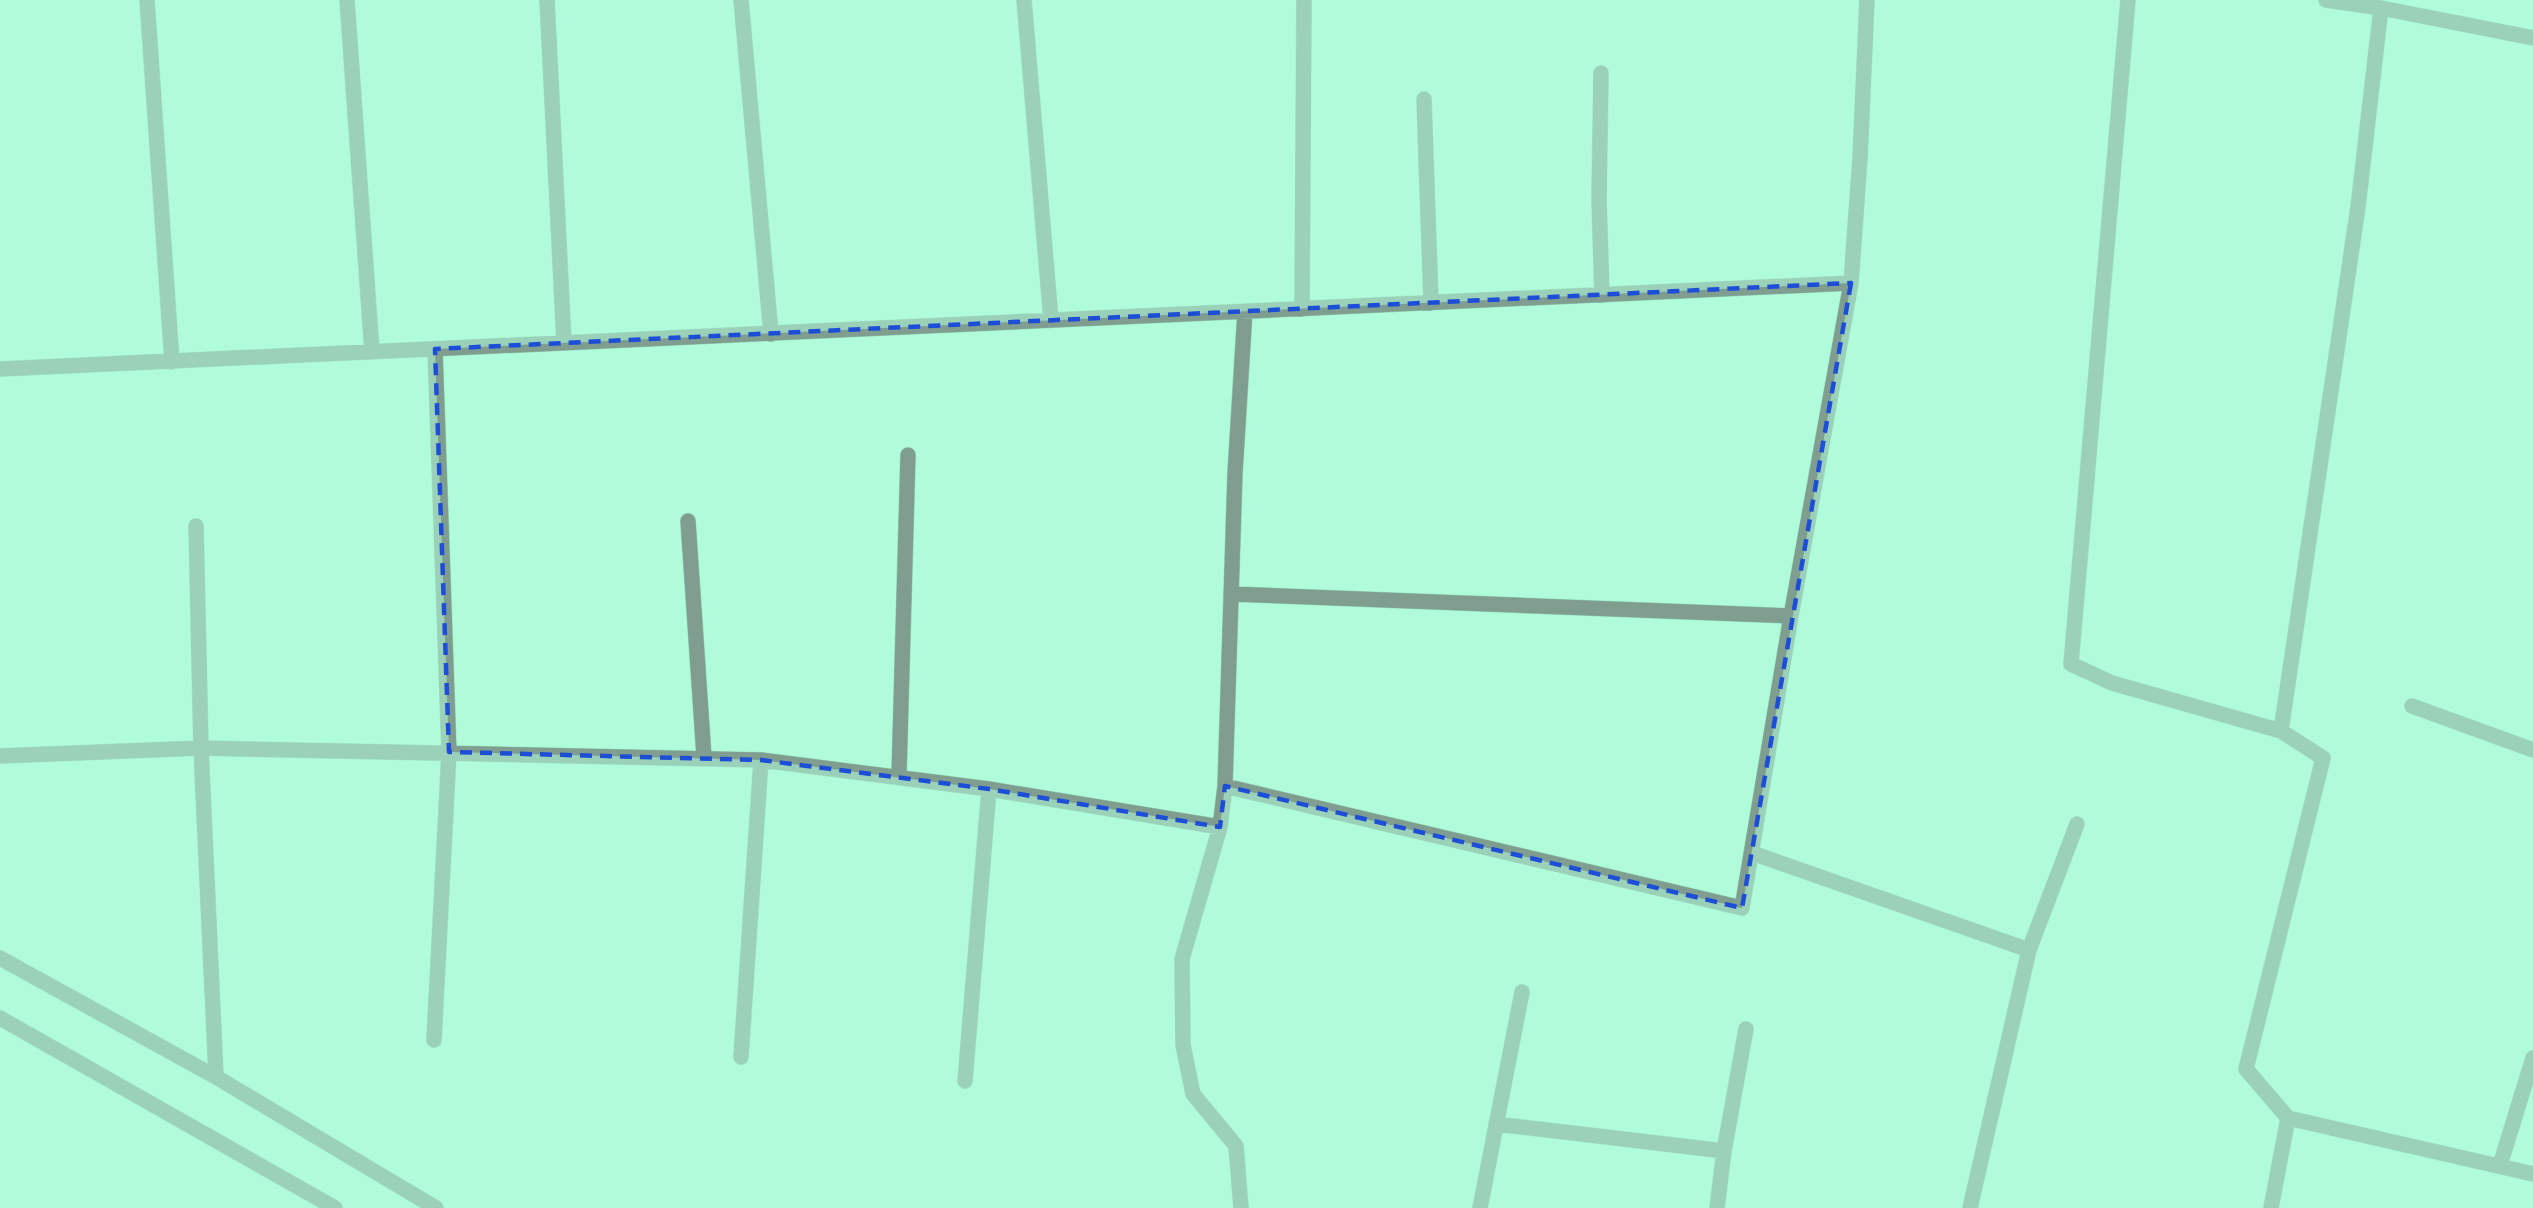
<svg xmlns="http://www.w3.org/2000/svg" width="2533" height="1208" font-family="'Varela Round',sans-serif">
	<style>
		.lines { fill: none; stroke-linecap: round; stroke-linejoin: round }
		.street-casing { stroke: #91d4b7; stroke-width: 16 }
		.street { stroke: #7f9e8f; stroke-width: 15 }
		.marked { fill: none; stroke: #1d4ed8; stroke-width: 4.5; stroke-dasharray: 12 8; stroke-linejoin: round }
	</style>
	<rect width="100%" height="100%" fill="#b0fbda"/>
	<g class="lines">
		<defs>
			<path id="street" d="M147 0 172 362
				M347 0 372 352
				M547 0 564 343
				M741 0 771 334
				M1024 0 1051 320
				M2128 0 2071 664 2112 683 2281 731 2323 758 2246 1069 2288 1118 2533 1174
				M2326 0 2381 8 2533 38
				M1601 73 1599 199 1602 295
				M1424 99 1431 303
				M1302 309 1304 0
				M0 369 1851 283
				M688 521 704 757
				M196 526 201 748 216 1077
				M1231 594 1791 616
				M2412 706 2533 750
				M2281 731 2358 207 2381 8
				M0 756 201 748 761 760 989 789 1220 827
				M899 775 908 455
				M1225 786 1742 908 1791 616 1851 283 1860 158 1867 0
				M1752 853 2029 950
				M0 958 216 1077 436 1208
				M0 1018 335 1208
				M434 1040 449 752 435 349
				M741 1057 761 760
				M965 1081 989 789
				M1496 1124 1724 1151
				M2500 1165 2533 1058
				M1241 1208 1236 1146 1193 1094 1183 1045 1182 959 1220 827 1225 786 1235 473 1245 311
				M1480 1208 1522 992
				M1717 1208 1724 1151 1746 1029
				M1970 1208 2029 950 2077 824
				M2271 1208 2288 1118"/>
		</defs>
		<use href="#street" class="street-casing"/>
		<use href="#street" class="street"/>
	</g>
	<path d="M0 0H2533V1208H0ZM1851 283 1742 908 1225 786 1220 827 989 789 761 760 449 752 435 349Z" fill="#b0fbda" fill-opacity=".55" fill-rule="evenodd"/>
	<path class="marked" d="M1851 283 1742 908 1225 786 1220 827 989 789 761 760 449 752 435 349Z"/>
</svg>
